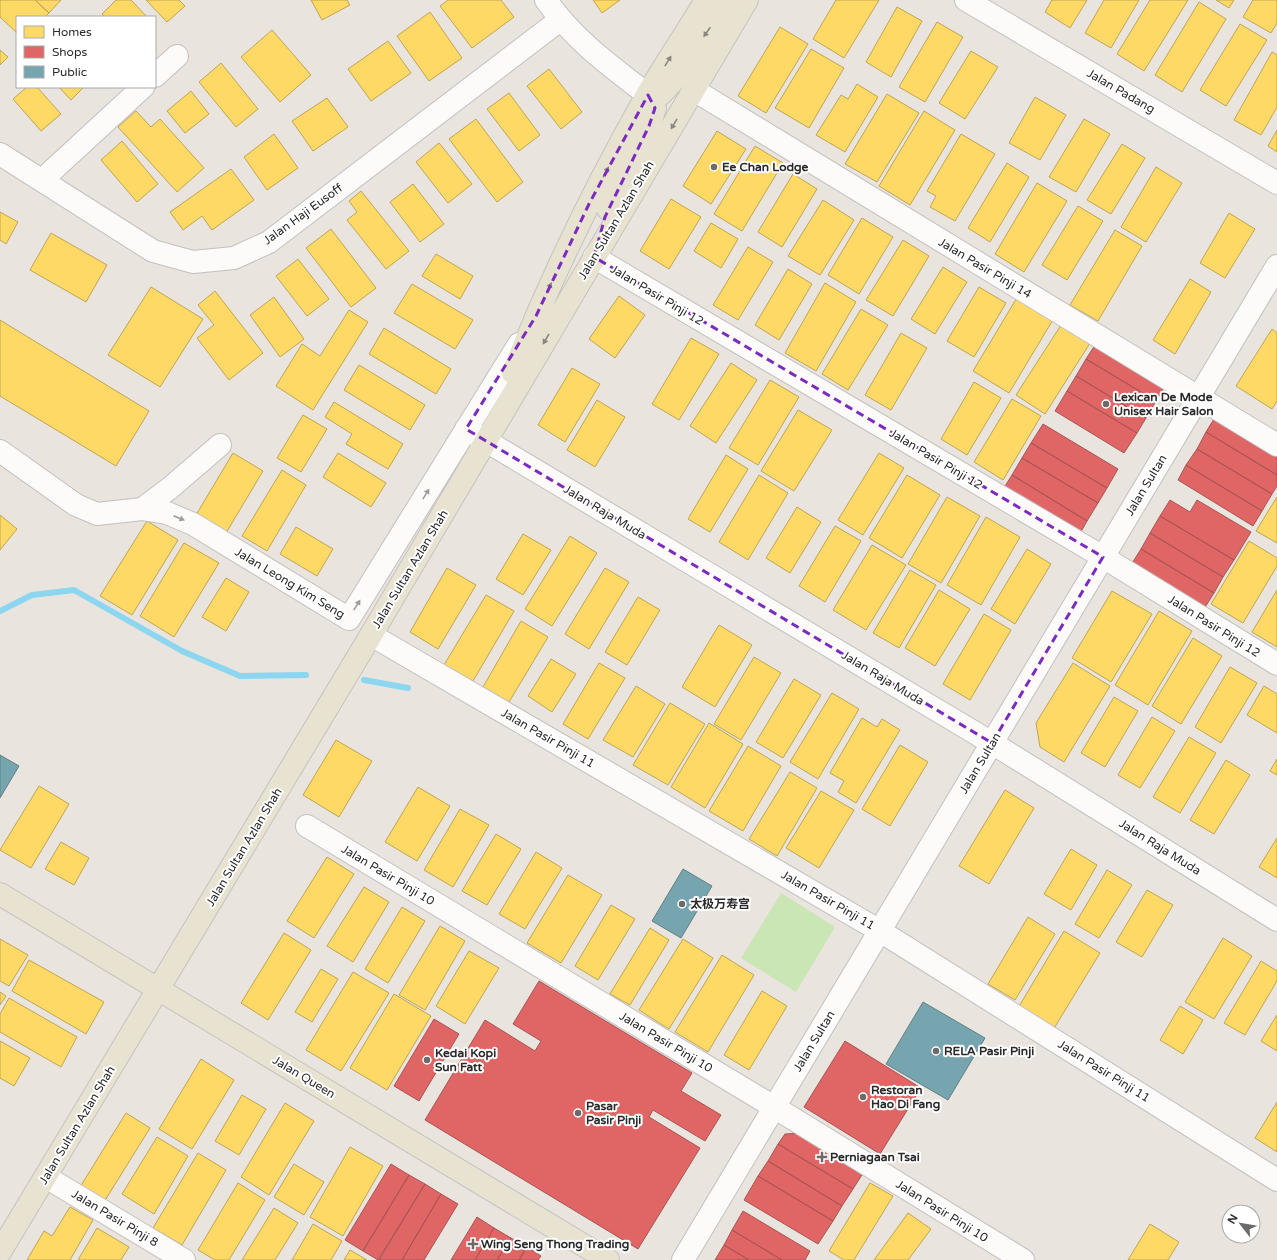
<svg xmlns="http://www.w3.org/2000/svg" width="1277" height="1260" font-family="'Varela Round','Noto Sans SC',sans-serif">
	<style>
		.green { fill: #c9e6b4 }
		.homes { fill: #ffd966; stroke: #bfa454 }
		.shops { fill: #e06666; stroke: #a95454 }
		.public { fill: #76a5af; stroke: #5f8087 }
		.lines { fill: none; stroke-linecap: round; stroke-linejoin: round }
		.stream { stroke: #8cd6f0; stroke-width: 6 }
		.minor-casing { stroke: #c2c0c0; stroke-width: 24 }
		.major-casing { stroke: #c4c3c0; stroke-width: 24 }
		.minor { stroke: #fcfbfa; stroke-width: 22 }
		.major { stroke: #e8e2d1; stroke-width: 22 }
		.oneway { fill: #89867e }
		.oneway2 { fill: #9e9d9c }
		.marked { fill: none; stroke: #7b2cbf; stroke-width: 3; stroke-dasharray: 8 5; stroke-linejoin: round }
		.poi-dot { fill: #6d6b69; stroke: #fff; stroke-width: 1.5 }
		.labels { text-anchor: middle; stroke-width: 4; stroke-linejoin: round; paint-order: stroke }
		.street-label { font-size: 12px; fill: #2a2a2a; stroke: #fff }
		.poi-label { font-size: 12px; font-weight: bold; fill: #2a2a2a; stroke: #fff; text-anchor: start }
	</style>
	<rect width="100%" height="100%" fill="#e9e4de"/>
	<path class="green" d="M781 893 835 927 796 992 741 958Z"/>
	<path class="homes" d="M0 0H35L49 13 45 17H17V33L0 17Z
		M35 0H61L49 13Z
		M116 0H131L147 17H105L102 14Z
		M146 0H179L185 6 167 22Z
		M311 0H347L350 5 322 20Z
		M448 0H501L514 17 472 48 440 6Z
		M593 0H620L602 13Z
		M836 0H879L844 58 813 39Z
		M1052 0H1087L1070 28 1045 12Z
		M1104 0H1139L1111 48 1085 33Z
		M1150 0H1188L1144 71 1117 54Z
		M1216 0H1234L1229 8Z
		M1253 0H1277V23L1271 33 1243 17Z
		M1199 2 1226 19 1182 92 1155 75Z
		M897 7 922 21 891 77 866 62Z
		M430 12 462 58 429 81 397 36Z
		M937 22 963 37 925 102 899 87Z
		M1240 24 1267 40 1226 106 1200 90Z
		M780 27 808 44 766 113 738 96Z
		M272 30 311 75 280 102 241 57Z
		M388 41 411 73 371 101 348 69Z
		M811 49 844 68 809 128 775 108Z
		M0 50 8 57 0 65Z
		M971 51 998 67 965 119 939 103Z
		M1272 52 1277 55V107L1261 135 1234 120Z
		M221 63 258 109 236 127 199 82Z
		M549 69 582 112 561 129 527 86Z
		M857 84 878 97 845 152 816 135 841 95 848 99Z
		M27 87H37L61 114 41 131 13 99Z
		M59 87H84L71 100Z
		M191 91 209 114 185 133 167 111Z
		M509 93 540 135 519 151 487 109Z
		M887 94 919 113 877 182 845 164Z
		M1035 97 1066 115 1040 160 1009 143Z
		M327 98 348 127 313 151 292 121Z
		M136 111 151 127 160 119 204 168 177 192 118 127Z
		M924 111 955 130 910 205 879 186Z
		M476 119 523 182 497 202 449 139Z
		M1084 119 1110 134 1076 192 1049 177Z
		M1277 130V152L1268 146Z
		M717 131 746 149 711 204 683 186Z
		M274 134 298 168 267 190 244 157Z
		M961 134 995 154 955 221 930 207 936 196 927 191Z
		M122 141 158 184 137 202 101 160Z
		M439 143 472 184 448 203 416 162Z
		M1122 144 1145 158 1111 214 1087 200Z
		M755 146 783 163 742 231 714 214Z
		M1007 163 1029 177 990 242 968 228Z
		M1156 167 1182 183 1146 242 1121 227Z
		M231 169 254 200 212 230 202 216 183 230 170 212Z
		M793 174 817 189 782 247 758 232Z
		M1037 183 1067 201 1024 272 995 254Z
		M413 184 444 224 420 242 390 202Z
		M361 191 409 251 386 269 347 220 357 212 349 201Z
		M671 199 701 217 669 269 640 251Z
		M823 200 854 220 820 275 788 256Z
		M1078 206 1103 221 1067 280 1042 265Z
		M0 212 18 222 6 244 0 240Z
		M1229 213 1255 229 1225 278 1200 263Z
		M862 218 893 237 859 294 828 275Z
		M711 223 738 239 721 268 694 251Z
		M331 229 376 288 351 307 306 248Z
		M1115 230 1142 246 1098 321 1070 305Z
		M51 233 107 265 86 302 30 270Z
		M903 240 929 256 893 316 866 300Z
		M748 247 773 262 738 320 713 305Z
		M436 254 473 276 460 299 422 276Z
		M298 259 329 299 307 316 276 276Z
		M943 267 967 282 935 334 911 319Z
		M788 269 812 284 779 340 755 325Z
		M1190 279 1211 292 1175 354 1153 340Z
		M825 283 856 302 816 371 785 353Z
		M412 284 473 320 455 349 394 313Z
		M151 287 203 319 160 387 108 355Z
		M979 287 1006 303 974 357 947 341Z
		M215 291 263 353 229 380 197 338 214 325 198 305Z
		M619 296 645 315 615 358 589 339Z
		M1018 296 1054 318 1009 393 973 371Z
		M274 297 304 339 280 357 250 315Z
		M861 309 888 325 848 390 822 374Z
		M349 310 368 322 313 410 276 386 302 344 320 356Z
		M0 320 149 411 116 466 0 396Z
		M1063 322 1092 340 1045 414 1016 395Z
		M384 328 451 369 436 394 369 354Z
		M1272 329 1277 333V401L1272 409 1236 386Z
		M901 333 927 348 891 410 865 395Z
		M691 338 719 354 679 420 652 404Z
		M731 363 757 380 716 443 690 426Z
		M359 365 425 405 410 430 344 390Z
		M572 368 600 384 565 442 538 425Z
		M770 380 799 397 758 465 729 448Z
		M974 382 1001 398 967 455 941 439Z
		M1012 399 1041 416 1003 480 974 462Z
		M597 400 625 417 595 467 567 450Z
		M334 402 403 444 388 469 346 444 352 434 325 417Z
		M798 410 832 430 794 491 761 471Z
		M303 415 327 429 301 472 277 458Z
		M233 453 263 471 226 533 196 515Z
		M338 453 386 483 371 507 323 477Z
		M879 453 904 468 863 535 838 520Z
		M726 455 748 469 710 532 688 519Z
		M282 470 306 485 267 551 242 536Z
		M759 475 788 493 748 560 719 542Z
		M907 475 940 495 902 558 869 538Z
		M947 497 980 516 941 583 908 564Z
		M1277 497V543L1256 531Z
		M797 507 821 522 790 573 766 558Z
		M0 515 17 529 0 550Z
		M986 517 1020 537 981 605 947 585Z
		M147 521 178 540 132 615 100 596Z
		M835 526 861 541 825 602 799 586Z
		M296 527 333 549 317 576 280 554Z
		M523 534 551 550 523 595 496 579Z
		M570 536 597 553 552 626 525 609Z
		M1249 541 1277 558V566L1243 623 1211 604Z
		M184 543 219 563 174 637 140 616Z
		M872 545 906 565 866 630 833 610Z
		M1027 549 1051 564 1015 624 991 609Z
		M447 568 476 585 438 649 410 632Z
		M605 568 629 582 589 649 565 634Z
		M910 570 936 585 899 648 873 633Z
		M226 578 249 592 226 631 202 617Z
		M939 590 970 609 935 666 905 648Z
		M1277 590V647L1252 632Z
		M1112 591 1152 614 1111 682 1072 658Z
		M486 595 514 611 473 681 444 665Z
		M638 597 660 610 627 665 605 652Z
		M1159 611 1192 631 1148 705 1115 685Z
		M984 614 1011 630 970 700 943 684Z
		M521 621 548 637 509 702 483 687Z
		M719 625 752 645 715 707 682 687Z
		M1193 638 1222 656 1181 724 1152 706Z
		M754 657 781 673 741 740 714 724Z
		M551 659 576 674 552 712 528 696Z
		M599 663 625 678 588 739 563 724Z
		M1073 663 1110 686 1064 762 1040 747 1036 723Z
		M1230 667 1257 683 1221 743 1195 727Z
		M794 679 821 695 783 758 756 742Z
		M636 686 665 704 633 757 603 740Z
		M1264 686 1277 694V733L1247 715Z
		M832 693 859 709 818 779 790 762Z
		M1114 697 1138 711 1105 767 1081 753Z
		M670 703 705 724 668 785 633 765Z
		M1152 717 1175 731 1140 788 1118 775Z
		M862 718 877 727 882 719 900 730 856 803 838 792 844 781 830 773Z
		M709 723 743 744 705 808 671 787Z
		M1189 737 1216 753 1180 813 1153 797Z
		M336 740 372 761 339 817 303 795Z
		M900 745 928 762 890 826 862 809Z
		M748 746 781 766 743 831 709 811Z
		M1277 759V775L1270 771Z
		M1226 760 1250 775 1214 834 1190 820Z
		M790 772 817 788 777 856 749 839Z
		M39 786 69 804 31 868 0 850Z
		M418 787 450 806 417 861 385 842Z
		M1005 790 1034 808 989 884 959 866Z
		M821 791 854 810 819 868 786 848Z
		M460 809 489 825 453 887 424 870Z
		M496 834 521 849 487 905 462 891Z
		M1277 838V878L1259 867Z
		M61 842 89 858 74 885 45 869Z
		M1071 849 1097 865 1071 910 1044 894Z
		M536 852 562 868 525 929 499 914Z
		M327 857 354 874 314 938 287 921Z
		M1107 870 1132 885 1099 938 1075 924Z
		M568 875 602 895 561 963 527 943Z
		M364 887 389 902 353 962 327 946Z
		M1147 890 1173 905 1142 957 1116 942Z
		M611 905 635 919 598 980 575 966Z
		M402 907 425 921 388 983 365 969Z
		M1028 917 1055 934 1015 1000 988 984Z
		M440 926 465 941 425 1010 399 995Z
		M650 928 669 940 630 1005 610 994Z
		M1064 931 1100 953 1053 1030 1018 1008Z
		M284 933 311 950 268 1020 241 1003Z
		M1223 938 1252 956 1214 1019 1185 1002Z
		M0 939 28 955 9 986 0 981Z
		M683 939 713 958 669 1029 639 1010Z
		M469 951 499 968 465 1024 436 1006Z
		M722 955 754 975 708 1052 675 1032Z
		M29 960 104 1002 86 1034 12 991Z
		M1261 961 1277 971V981L1245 1035 1224 1023Z
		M321 969 338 979 312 1022 295 1012Z
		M353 972 389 993 341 1071 306 1050Z
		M762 991 787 1006 749 1070 724 1055Z
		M0 992 6 996 0 1005Z
		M394 994 431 1016 387 1090 350 1068Z
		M9 998 77 1037 61 1067 0 1032V1014Z
		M1180 1006 1203 1020 1183 1054 1160 1040Z
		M1277 1015V1051L1261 1041Z
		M0 1041 30 1058 14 1086 0 1078Z
		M201 1059 234 1080 192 1149 159 1129Z
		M242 1095 266 1109 239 1155 215 1141Z
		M1277 1102V1152L1255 1138Z
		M285 1103 314 1121 269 1195 241 1177Z
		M126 1113 150 1128 104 1202 80 1187Z
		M157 1137 188 1156 154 1214 122 1194Z
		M350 1147 383 1166 343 1236 310 1217Z
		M198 1153 226 1170 182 1245 153 1228Z
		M294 1164 324 1182 304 1215 274 1197Z
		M238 1183 265 1200 229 1260H215L198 1250Z
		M870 1183 893 1196 854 1260H844L829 1251Z
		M70 1207 93 1220 70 1260H27L44 1231 52 1236Z
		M274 1208 298 1223 275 1260H242Z
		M908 1213 931 1229 908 1260H874Z
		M313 1224 342 1241 331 1260H292Z
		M1150 1224 1179 1242 1168 1260H1128Z
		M97 1228 129 1247 121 1260H78Z
		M350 1250 367 1260H344Z"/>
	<path class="shops" d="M1097 342 1166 384 1156 401 1086 359Z
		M1086 359 1156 401 1146 418 1076 376Z
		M1076 376 1146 418 1137 433 1067 391Z
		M1067 391 1137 433 1124 453 1055 411Z
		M1217 414 1277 450V475L1206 432Z
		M1043 424 1118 469 1107 488 1031 443Z
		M1206 432 1277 475V486L1272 494 1197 449Z
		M1031 443 1107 488 1098 503 1022 458Z
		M1197 449 1272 494 1262 511 1186 465Z
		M1022 458 1098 503 1087 521 1012 475Z
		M1186 465 1262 511 1253 526 1178 480Z
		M1012 475 1087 521 1078 537 1002 491Z
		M1170 500 1190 512 1197 500 1251 532 1234 560 1160 516Z
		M1160 516 1234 560 1223 577 1150 533Z
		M1150 533 1223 577 1214 593 1141 549Z
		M1141 549 1214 593 1202 612 1129 568Z
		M539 981 692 1073 681 1091 721 1115 705 1141 653 1110 649 1117 700 1148 638 1249 425 1120 485 1020 535 1051 541 1041 513 1024Z
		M434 1019 459 1034 419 1101 394 1086Z
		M845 1041 921 1088 880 1154 804 1107Z
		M805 1133 865 1170 853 1189 778 1144 785 1134Z
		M778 1144 853 1189 842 1206 768 1161Z
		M768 1161 842 1206 833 1221 758 1176Z
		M391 1164 409 1175 363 1251 345 1240Z
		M409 1175 425 1184 378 1260 363 1251Z
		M758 1176 833 1221 818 1244 744 1200Z
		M425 1184 441 1194 402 1260H379Z
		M441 1194 458 1204 424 1260H402Z
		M743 1211 810 1251 805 1260H782L732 1230Z
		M477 1217 494 1228 475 1260H451Z
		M494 1228 511 1238 497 1260H475Z
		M732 1230 782 1260H749L724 1245Z
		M511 1238 527 1247 519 1260H497Z
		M724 1245 749 1260H715Z
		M527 1247 541 1256 538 1260H519Z"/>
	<path class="public" d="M0 755 19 766 0 798Z
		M683 869 712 886 681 938 652 921Z
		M923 1002 985 1038 948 1100 886 1064Z"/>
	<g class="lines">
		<path class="stream" d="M0 611 32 595 74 590 182 651 240 676 306 675
			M364 680 408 688"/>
		<defs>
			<path id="minor" d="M546 0C573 39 610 66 648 95
				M966 0 1277 183
				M155 76 177 56
				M694 90 1277 445
				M0 154 153 251 193 262 234 258 269 242 560 20
				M42 180 143 87
				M594 257 1103 557 1277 664
				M466 429 992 743 1277 920
				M0 451 76 505 97 514 142 509 167 513 193 524 349 619 519 344
				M142 509 170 488 220 445
				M371 635 880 931 1277 1180
				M307 826 774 1107 1023 1260
				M46 1177 184 1260
				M683 1260 1277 266"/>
			<path id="major" d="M661 94 674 80 730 0
				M608 209 649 126 655 108 648 95
				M513 373C551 277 596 185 647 95 666 63 687 32 706 0
				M0 894 608 1260
				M0 1252 371 635 747 0"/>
		</defs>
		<use href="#minor" class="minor-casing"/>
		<use href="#major" class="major-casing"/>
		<use href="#minor" class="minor"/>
		<use href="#major" class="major"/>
	</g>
	<defs><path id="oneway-solid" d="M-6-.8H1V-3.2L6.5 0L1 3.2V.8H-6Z"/></defs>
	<g class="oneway">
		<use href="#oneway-solid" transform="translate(707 32) rotate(125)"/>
		<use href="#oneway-solid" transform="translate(668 61) rotate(-58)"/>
		<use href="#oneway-solid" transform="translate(674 124) rotate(121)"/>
		<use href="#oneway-solid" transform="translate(606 172) rotate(-62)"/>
		<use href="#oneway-solid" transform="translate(549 288) rotate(-65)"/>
		<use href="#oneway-solid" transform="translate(546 339) rotate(120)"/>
	</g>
	<g class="oneway2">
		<use href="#oneway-solid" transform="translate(426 494) rotate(-58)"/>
		<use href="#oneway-solid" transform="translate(179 518) rotate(23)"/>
		<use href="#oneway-solid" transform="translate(357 605) rotate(-58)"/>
	</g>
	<path class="marked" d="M648 95 655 108 649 126 605 217 594 257 1103 557 992 743 466 429 536 316 589 204Z"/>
	<g class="poi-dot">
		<circle cx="714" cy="167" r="4"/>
		<circle cx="1106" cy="404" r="4"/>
		<circle cx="682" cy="904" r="4"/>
		<circle cx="936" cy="1051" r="4"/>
		<circle cx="427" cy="1060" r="4"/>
		<circle cx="863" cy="1097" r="4"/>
		<circle cx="578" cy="1113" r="4"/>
		<path d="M820 1151h4v4h4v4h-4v4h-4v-4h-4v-4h4z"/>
		<path d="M471 1238h4v4h4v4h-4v4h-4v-4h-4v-4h4z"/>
	</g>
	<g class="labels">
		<g class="street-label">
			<text transform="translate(1121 91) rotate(30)" y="4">Jalan Padang</text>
			<text transform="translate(303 214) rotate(-36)" y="4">Jalan Haji Eusoff</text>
			<text transform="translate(616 220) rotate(-59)" y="4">Jalan Sultan Azlan Shah</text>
			<text transform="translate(985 268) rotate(31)" y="4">Jalan Pasir Pinji 14</text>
			<text transform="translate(657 295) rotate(31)" y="4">Jalan Pasir Pinji 12</text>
			<text transform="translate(936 459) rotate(31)" y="4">Jalan Pasir Pinji 12</text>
			<text transform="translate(1146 485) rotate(-59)" y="4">Jalan Sultan</text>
			<text transform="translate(605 512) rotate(31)" y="4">Jalan Raja Muda</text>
			<text transform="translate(410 569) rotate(-59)" y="4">Jalan Sultan Azlan Shah</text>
			<text transform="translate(290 583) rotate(31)" y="4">Jalan Leong Kim Seng</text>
			<text transform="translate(1214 626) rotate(32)" y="4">Jalan Pasir Pinji 12</text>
			<text transform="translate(883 678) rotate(31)" y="4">Jalan Raja Muda</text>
			<text transform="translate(548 738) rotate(30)" y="4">Jalan Pasir Pinji 11</text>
			<text transform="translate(980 763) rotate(-59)" y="4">Jalan Sultan</text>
			<text transform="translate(244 847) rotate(-59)" y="4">Jalan Sultan Azlan Shah</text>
			<text transform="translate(1160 847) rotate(32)" y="4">Jalan Raja Muda</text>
			<text transform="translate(388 875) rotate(31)" y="4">Jalan Pasir Pinji 10</text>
			<text transform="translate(828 900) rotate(30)" y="4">Jalan Pasir Pinji 11</text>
			<text transform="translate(814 1041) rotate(-59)" y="4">Jalan Sultan</text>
			<text transform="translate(666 1042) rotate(31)" y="4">Jalan Pasir Pinji 10</text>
			<text transform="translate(1104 1071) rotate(32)" y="4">Jalan Pasir Pinji 11</text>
			<text transform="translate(304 1077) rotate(31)" y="4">Jalan Queen</text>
			<text transform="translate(77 1125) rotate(-59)" y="4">Jalan Sultan Azlan Shah</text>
			<text transform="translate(942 1211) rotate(32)" y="4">Jalan Pasir Pinji 10</text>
			<text transform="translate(115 1218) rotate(31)" y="4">Jalan Pasir Pinji 8</text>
		</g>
		<g class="poi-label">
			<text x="722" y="171">Ee Chan Lodge</text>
			<text x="1114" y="401">Lexican De Mode<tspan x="1114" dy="14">Unisex Hair Salon</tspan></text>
			<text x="690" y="908">太极万寿宫</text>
			<text x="944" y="1055">RELA Pasir Pinji</text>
			<text x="435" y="1057">Kedai Kopi<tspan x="435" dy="14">Sun Fatt</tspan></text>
			<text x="871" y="1094">Restoran<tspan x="871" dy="14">Hao Di Fang</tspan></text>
			<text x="586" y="1110">Pasar<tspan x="586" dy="14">Pasir Pinji</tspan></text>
			<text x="830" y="1161">Perniagaan Tsai</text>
			<text x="481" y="1248">Wing Seng Thong Trading</text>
		</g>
	</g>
	<rect x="16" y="16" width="140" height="72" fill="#ffffff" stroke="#aaaaaa"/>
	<rect x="24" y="26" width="20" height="12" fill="#ffd966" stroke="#aaaaaa"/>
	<text x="52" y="36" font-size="12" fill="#2a2a2a">Homes</text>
	<rect x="24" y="46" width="20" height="12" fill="#e06666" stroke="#aaaaaa"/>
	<text x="52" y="56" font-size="12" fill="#2a2a2a">Shops</text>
	<rect x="24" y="66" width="20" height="12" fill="#76a5af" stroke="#aaaaaa"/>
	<text x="52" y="76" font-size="12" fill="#2a2a2a">Public</text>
	<g transform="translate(1241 1224) rotate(301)"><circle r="19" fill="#ffffff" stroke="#aaaaaa"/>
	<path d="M0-3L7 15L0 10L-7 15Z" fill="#6d6b69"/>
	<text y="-6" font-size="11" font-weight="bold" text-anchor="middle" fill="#2a2a2a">N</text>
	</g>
</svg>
